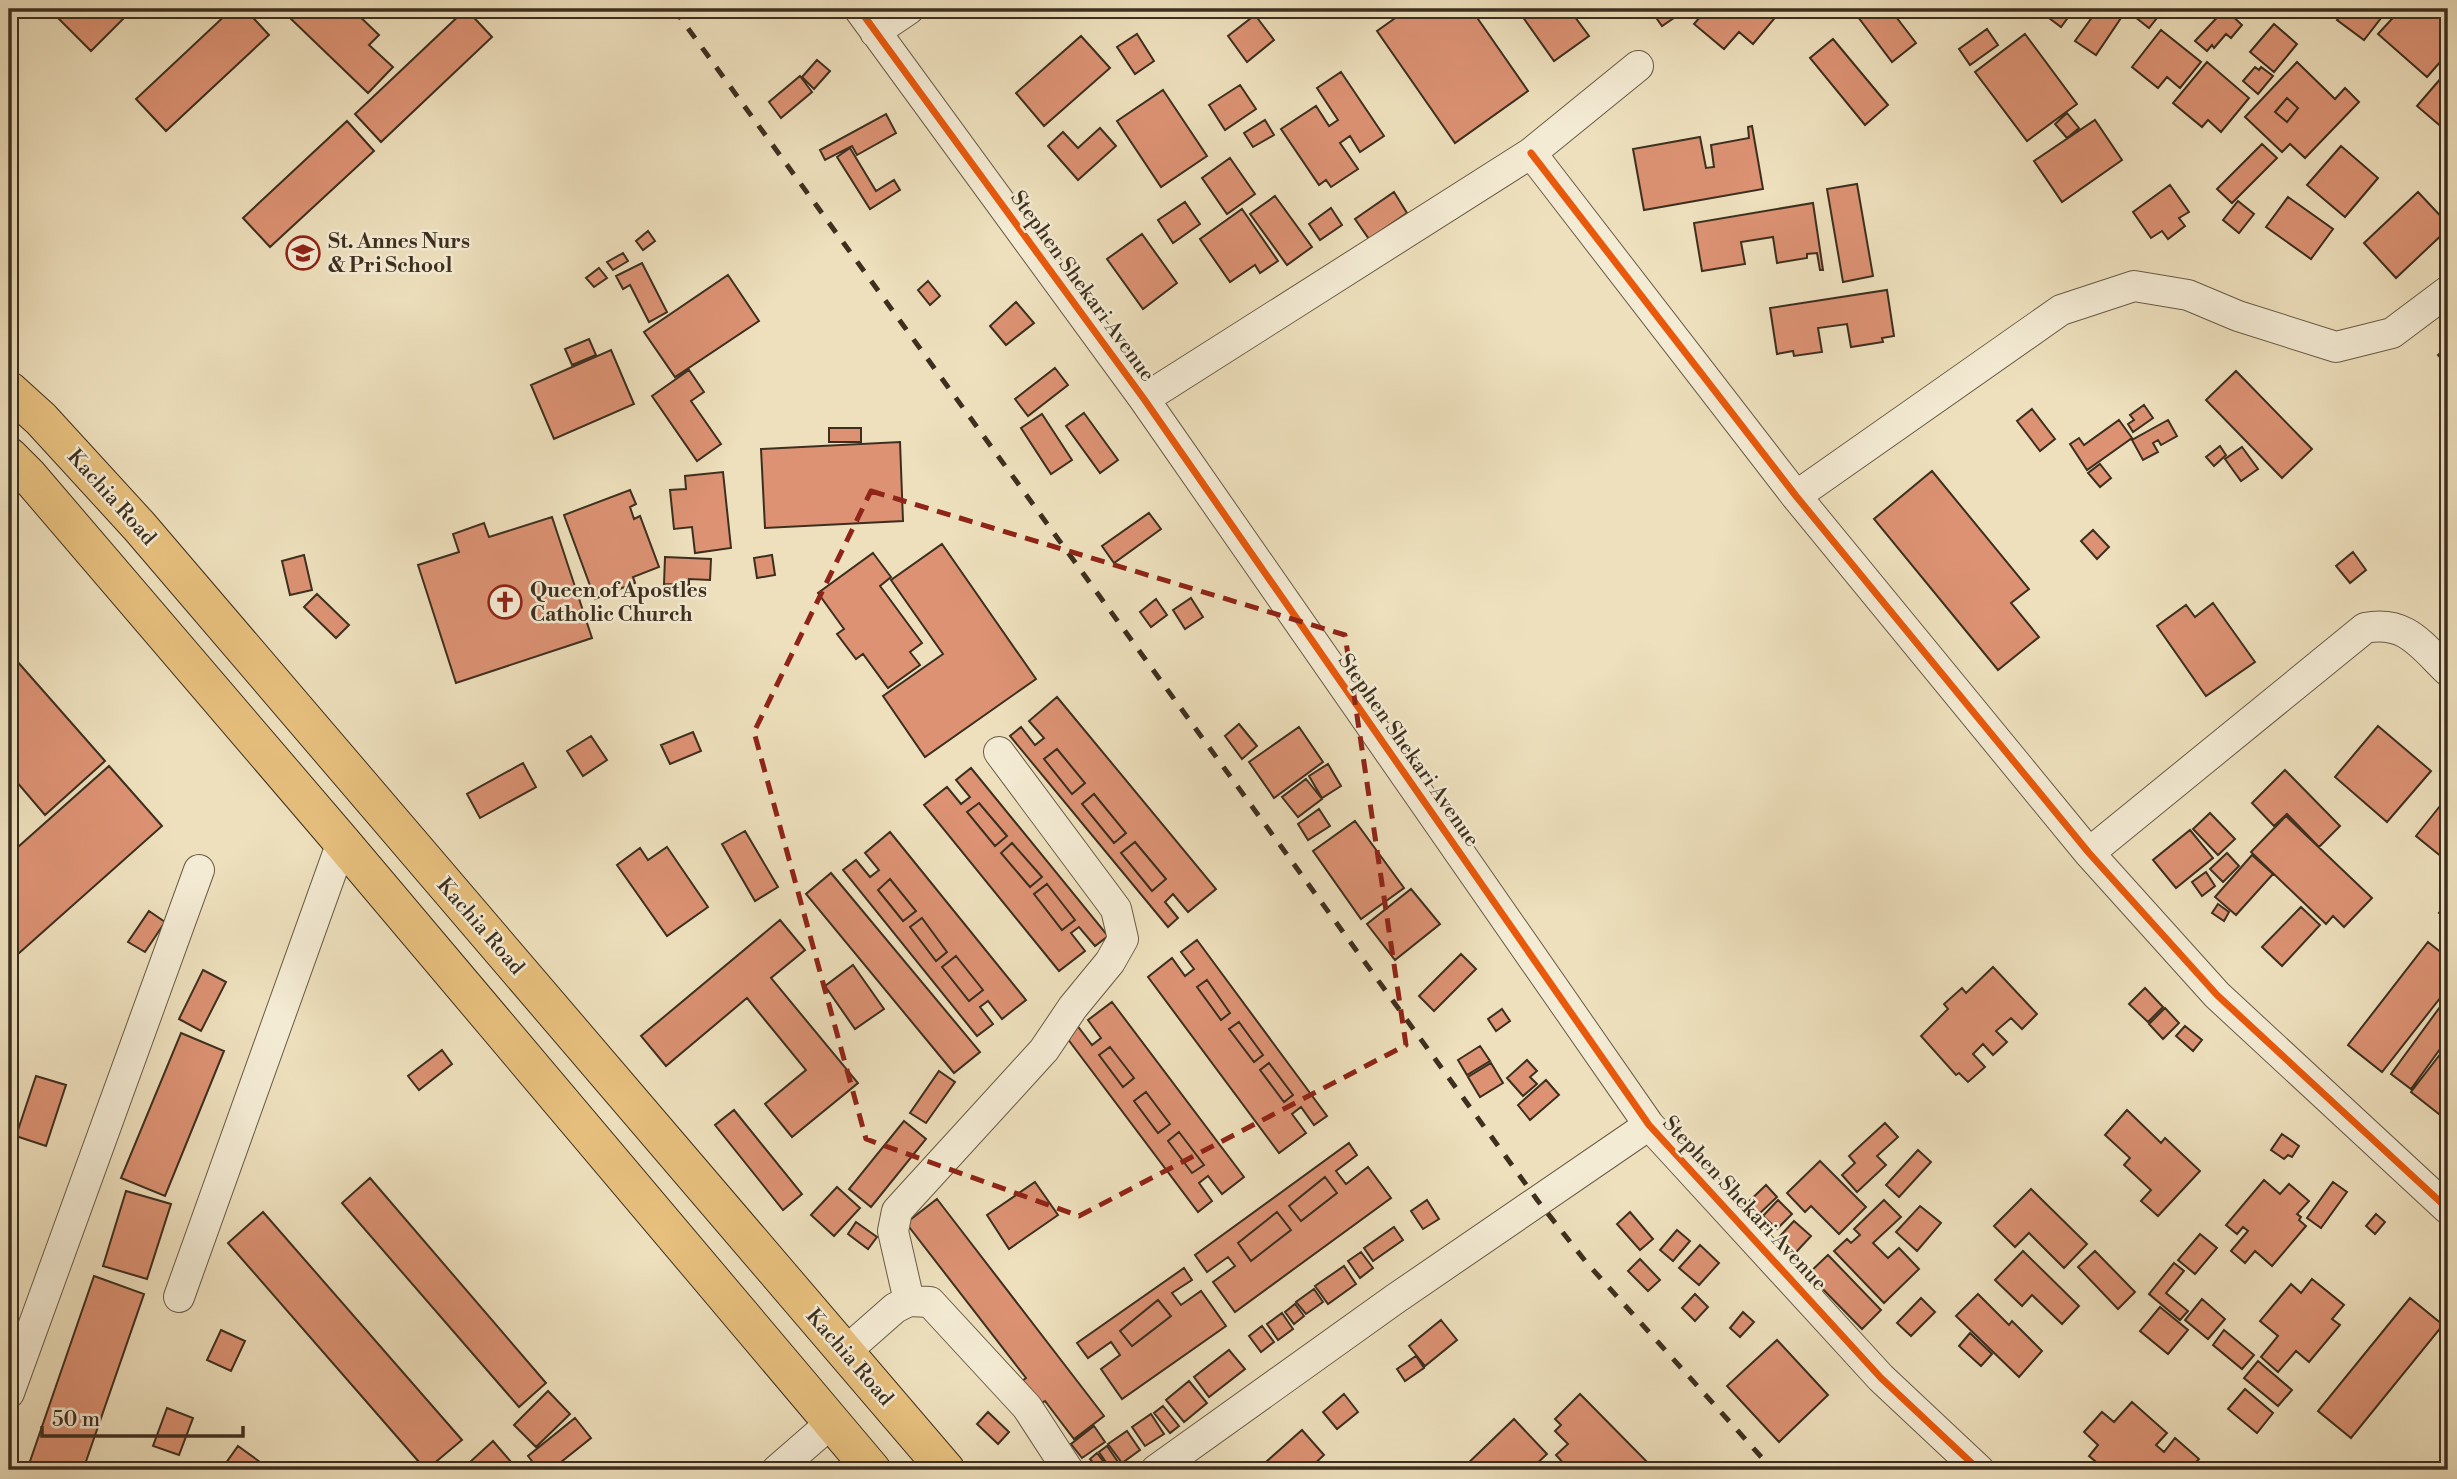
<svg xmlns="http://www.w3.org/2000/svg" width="2457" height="1479" font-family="'Libre Bodoni',serif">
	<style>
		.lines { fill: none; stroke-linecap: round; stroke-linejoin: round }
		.stream { stroke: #76837b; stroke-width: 8 }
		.building { fill: #dc9273; stroke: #3d2f1f; stroke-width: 2; fill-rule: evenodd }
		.minor-casing { stroke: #695b46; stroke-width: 32 }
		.major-casing { stroke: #3d2f1f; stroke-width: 39 }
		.minor { stroke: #f4ebd4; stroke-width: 30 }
		.major { stroke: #e7c07e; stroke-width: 37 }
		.rail { stroke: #3d2f1f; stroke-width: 5; stroke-dasharray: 12 12; stroke-linecap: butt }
		.cycleway-casing { stroke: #f4ebd4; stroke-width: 11 }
		.cycleway { stroke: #e8590c; stroke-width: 7 }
		.marked { fill: none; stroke: #8f2418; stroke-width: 5; stroke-dasharray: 14 9; stroke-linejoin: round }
		.labels { text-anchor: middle; stroke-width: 5; stroke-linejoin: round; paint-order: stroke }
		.poi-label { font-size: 21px; font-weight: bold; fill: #3d2f1f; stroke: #f4ebd4; text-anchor: start }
		.street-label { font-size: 21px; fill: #3d2f1f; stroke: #f4ebd4 }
	</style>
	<rect width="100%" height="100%" fill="#eee0bd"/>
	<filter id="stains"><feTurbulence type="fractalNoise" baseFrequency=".00286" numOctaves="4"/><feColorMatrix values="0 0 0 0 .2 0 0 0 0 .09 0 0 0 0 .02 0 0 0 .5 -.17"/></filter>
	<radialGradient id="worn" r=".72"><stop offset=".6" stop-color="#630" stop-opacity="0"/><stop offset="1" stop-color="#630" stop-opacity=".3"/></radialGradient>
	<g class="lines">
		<path class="stream" d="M2002 9 2004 12"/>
	</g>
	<path class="building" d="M59 9H133L91 51 54 14Z
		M232 9H245L269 35 166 131 136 99Z
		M299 9H352L379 35 369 45 393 67 368 93 290 18Z
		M466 9 492 37 381 142 355 114Z
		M1408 9H1471L1528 91 1455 143 1377 31Z
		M1517 9H1569L1589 36 1554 61Z
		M1650 9H1687L1662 26Z
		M1707 9H1774L1779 13 1753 44 1739 32 1724 49 1694 24Z
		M1852 9H1890L1916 43 1892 62Z
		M2037 9H2067L2072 12 2061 27Z
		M2098 9H2114L2123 15 2096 55 2075 41Z
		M2125 9H2164L2149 28Z
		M2225 9 2242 25 2231 38 2226 34 2214 48 2212 45 2207 51 2195 41Z
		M2346 9H2388L2364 40 2337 20Z
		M2401 9H2439L2448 17V53L2427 77 2378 34Z
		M1255 15 1274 40 1247 62 1228 36Z
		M2274 24 2297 44 2274 72 2250 52Z
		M1987 29 1998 45 1970 65 1959 49Z
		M2161 30 2201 62 2180 88 2167 77 2158 88 2132 67Z
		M1137 34 1154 61 1135 74 1117 47Z
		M2025 34 2077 104 2027 141 1975 72Z
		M1081 36 1110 68 1044 126 1016 93Z
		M1833 39 1888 105 1865 125 1810 58Z
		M817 60 830 71 814 89 802 77Z
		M2207 62 2249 98 2221 132 2208 120 2202 127 2173 103Z
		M2297 62 2335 99 2345 88 2359 102 2305 158 2290 144 2282 152 2245 117ZM2287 98 2298 108 2287 122 2275 112Z
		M2255 67 2259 70 2261 67 2273 76 2258 94 2243 81Z
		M2448 70V124L2444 129 2417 106Z
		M1341 72 1384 136 1360 152 1350 136 1340 143 1358 169 1331 187 1326 180 1319 185 1281 129 1316 106 1329 126 1338 120 1317 88Z
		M800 76 812 92 781 118 769 102Z
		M1240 85 1256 109 1225 130 1209 105Z
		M1163 90 1207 156 1161 187 1117 121Z
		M2287 98 2298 108 2287 122 2275 112Z
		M2067 113 2079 128 2067 138 2055 124Z
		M886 114 896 133 857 155 852 146 825 160 820 150Z
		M1265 120 1274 135 1253 147 1244 133Z
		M2095 120 2122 160 2062 202 2034 161Z
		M347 121 374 151 270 247 243 218Z
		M1752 126 1763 189 1644 210 1633 149 1700 137 1706 168 1714 167 1711 145 1749 138 1748 127Z
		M1100 128 1116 146 1078 180 1048 146 1063 132 1078 148Z
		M2262 144 2277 158 2232 203 2217 189Z
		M2341 146 2378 178 2345 217 2307 185Z
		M850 148 876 191 894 180 900 190 870 209 837 157Z
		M1230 158 1255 194 1227 214 1202 178Z
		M1857 184 1873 276 1843 282 1827 189Z
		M2170 185 2189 212 2179 218 2185 226 2168 239 2162 231 2151 238 2133 212Z
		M1394 192 1407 213 1369 239 1355 219Z
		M2418 192 2448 224V229L2396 278 2364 243Z
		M1275 196 1312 247 1287 265 1250 214Z
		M2288 197 2333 229 2311 259 2266 227Z
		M2238 201 2254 214 2239 233 2223 220Z
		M1185 202 1200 224 1173 243 1158 220Z
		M1813 203 1823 270H1820L1817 253 1807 254V258L1777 263 1773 237 1741 242 1745 264 1702 271 1694 223Z
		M1331 208 1342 225 1320 240 1309 224Z
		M1242 209 1278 261 1260 273 1255 265 1230 282 1200 239Z
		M648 231 655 241 643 250 636 241Z
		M1142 234 1177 283 1143 309 1107 259Z
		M623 253 628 261 613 270 607 262Z
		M642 263 667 312 649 322 630 285 623 289 616 276Z
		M599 268 607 278 594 287 586 278Z
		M728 275 759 321 675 377 644 332Z
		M928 281 940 296 930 305 918 290Z
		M1887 290 1894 336 1882 338 1883 342 1851 347 1847 324 1818 328 1822 352 1794 356 1793 351 1777 354 1770 308Z
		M1016 302 1034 323 1006 345 990 326Z
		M589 339 596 355 572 365 565 349Z
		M2448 346V366L2438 355Z
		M611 350 634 404 554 439 531 385Z
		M1055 368 1068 385 1028 416 1015 399Z
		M689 370 704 392 691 401 721 444 697 461 652 396Z
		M2236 371 2312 449 2282 478 2206 400Z
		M2144 405 2153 418 2133 432 2128 424 2134 420 2130 415Z
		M2032 409 2055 439 2040 451 2017 421Z
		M1084 413 1118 460 1100 473 1066 426Z
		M1042 414 1072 460 1051 474 1021 428Z
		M2119 420 2132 438 2087 470 2070 444 2079 438 2084 445Z
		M2168 420 2177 436 2161 445 2158 440 2153 443 2158 452 2143 460 2132 440Z
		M829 428H861V442H829Z
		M900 442 903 521 765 528 761 449Z
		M2220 446 2226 455 2214 466 2206 457Z
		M2242 447 2258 469 2241 481 2225 459Z
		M2100 464 2111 478 2100 487 2088 473Z
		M1932 471 2029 589 2011 603 2039 637 1998 670 1874 519Z
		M723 472 731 548 695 553 692 527 674 529 670 490 686 489 685 476Z
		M630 490 636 504 630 507 634 519 640 516 659 567 633 577 635 583 595 599 564 515Z
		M1149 513 1161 529 1114 563 1102 546Z
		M552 517 592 638 456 683 418 565 459 552 453 534 484 523 489 537Z
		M2093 530 2109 547 2097 559 2081 541Z
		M942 544 1036 679 925 757 883 696 943 654 891 580Z
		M2353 552 2366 570 2350 583 2336 566Z
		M873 553 891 577 880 586 922 643 910 652 920 665 888 688 863 654 856 659 837 634 844 629 818 593Z
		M304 555 312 590 290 595 282 561Z
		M772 555 775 575 757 578 754 558Z
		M665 557 711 559 710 580 689 579V585L664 584Z
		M317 594 349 625 336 638 304 607Z
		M1191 598 1203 617 1185 629 1173 610Z
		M1156 599 1167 615 1151 627 1140 612Z
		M2213 603 2255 662 2206 696 2157 626 2186 605 2195 617Z
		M9 652 105 761 45 815 9 773Z
		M1057 697 1216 889 1188 912 1173 894 1165 902 1178 918 1168 927 1010 736 1021 727 1035 745 1044 738 1029 721ZM1057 749 1085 783 1072 794 1044 759ZM1094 794 1126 833 1114 843 1082 804ZM1135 842 1166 879 1152 891 1121 853Z
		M1239 724 1257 746 1242 759 1225 736Z
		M2378 726 2431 771 2387 822 2335 777Z
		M1299 727 1323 762 1274 798 1249 762Z
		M693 732 701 751 670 764 661 745Z
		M591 736 607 760 583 776 567 751Z
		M1057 749 1085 783 1072 794 1044 759Z
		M523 763 536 787 480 818 467 794Z
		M1328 764 1341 786 1322 798 1309 776Z
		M109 766 162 826 9 962V855Z
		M971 768 1108 936 1095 946 1079 927 1071 933 1085 951 1059 971 924 805 947 787 961 804 970 797 956 780ZM979 803 1007 836 995 846 967 812ZM1012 843 1042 877 1030 887 1001 853ZM1047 884 1075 920 1062 930 1034 894Z
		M2285 770 2340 826 2319 847 2287 814 2274 826 2252 803Z
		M1306 779 1322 799 1298 817 1282 797Z
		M1094 794 1126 833 1114 843 1082 804Z
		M2448 796V862L2416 836Z
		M979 803 1007 836 995 846 967 812Z
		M1319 809 1330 826 1308 840 1298 824Z
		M2210 813 2235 839 2218 855 2193 829Z
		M2286 816 2372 898 2344 927 2333 916 2326 924 2251 852Z
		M1355 821 1404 888 1361 919 1313 851Z
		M2190 830 2213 858 2176 888 2153 860Z
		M745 831 778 887 755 901 722 844Z
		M890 832 1026 1000 1002 1019 988 1001 980 1007 993 1024 977 1036 843 870 856 860 870 877 879 870 865 853ZM890 879 916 911 903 921 878 890ZM922 918 947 952 936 961 910 927ZM956 956 983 990 969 1001 942 967Z
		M1135 842 1166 879 1152 891 1121 853Z
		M1012 843 1042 877 1030 887 1001 853Z
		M667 847 708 907 667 936 617 865 640 848 648 860Z
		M2227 853 2239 866 2223 882 2210 869Z
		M2252 855 2273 874 2236 915 2215 897Z
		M2206 872 2215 886 2202 896 2192 882Z
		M831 873 980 1052 954 1073 806 894Z
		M890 879 916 911 903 921 878 890Z
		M1047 884 1075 920 1062 930 1034 894Z
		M1411 889 1440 924 1395 960 1367 924Z
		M2448 902V921L2439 913Z
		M2218 904 2229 912 2224 921 2212 913Z
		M2301 907 2320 925 2282 966 2262 947Z
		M149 911 165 922 145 952 128 942Z
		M922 918 947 952 936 961 910 927Z
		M780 920 805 950 771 978 858 1083 792 1137 765 1104 806 1070 747 998 666 1066 641 1036Z
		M1197 940 1327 1116 1314 1125 1301 1107 1292 1114 1306 1133 1279 1153 1148 977 1172 958 1185 976 1194 969 1181 952ZM1207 980 1230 1013 1221 1020 1197 987ZM1239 1022 1263 1055 1254 1062 1229 1029ZM1269 1063 1293 1095 1284 1102 1260 1070Z
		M2428 942 2448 958V988L2382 1072 2348 1045Z
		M1461 954 1476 969 1434 1011 1419 996Z
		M956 956 983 990 969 1001 942 967Z
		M853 965 884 1009 855 1029 825 986Z
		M1993 967 2037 1014 2022 1029 2011 1018 1996 1031 2007 1042 1993 1055 1983 1044 1973 1054 1985 1067 1968 1082 1959 1073 1956 1075 1921 1036 1948 1009 1944 1004 1962 988 1966 993Z
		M203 970 226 982 201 1031 179 1019Z
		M1207 980 1230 1013 1221 1020 1197 987Z
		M2145 988 2163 1007 2148 1022 2129 1004Z
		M2448 996V1038L2411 1089 2391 1074Z
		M1112 1002 1244 1177 1222 1194 1208 1176 1199 1183 1212 1201 1198 1212 1064 1034 1076 1024 1092 1045 1101 1038 1088 1020ZM1110 1047 1134 1078 1123 1087 1099 1055ZM1146 1092 1170 1124 1158 1133 1134 1101ZM1179 1132 1204 1165 1192 1173 1168 1141Z
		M2165 1008 2179 1023 2163 1039 2149 1024Z
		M1502 1009 1510 1021 1496 1031 1488 1019Z
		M1239 1022 1263 1055 1254 1062 1229 1029Z
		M2185 1026 2202 1040 2193 1051 2176 1036Z
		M181 1033 224 1051 165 1196 121 1178Z
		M2448 1044V1112L2444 1118 2411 1092Z
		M1480 1046 1490 1061 1467 1075 1458 1060Z
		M1110 1047 1134 1078 1123 1087 1099 1055Z
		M442 1050 452 1064 419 1090 408 1076Z
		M1527 1060 1537 1071 1530 1077 1537 1084 1523 1096 1507 1078Z
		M1269 1063 1293 1095 1284 1102 1260 1070Z
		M1491 1063 1503 1083 1480 1097 1468 1077Z
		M939 1071 955 1082 926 1123 910 1113Z
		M36 1076 66 1085 46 1146 16 1136Z
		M1546 1080 1559 1095 1530 1120 1518 1105Z
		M1146 1092 1170 1124 1158 1133 1134 1101Z
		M734 1110 802 1194 783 1210 715 1125Z
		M2127 1110 2161 1143 2165 1138 2200 1171 2158 1216 2141 1201 2151 1190 2124 1165 2130 1158 2105 1135Z
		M904 1121 926 1139 871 1207 849 1189Z
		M1885 1123 1898 1137 1877 1156 1886 1165 1857 1192 1842 1175 1855 1163 1849 1156Z
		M1179 1132 1204 1165 1192 1173 1168 1141Z
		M2282 1134 2299 1146 2292 1157 2288 1155 2284 1159 2271 1150Z
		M1349 1143 1357 1155 1336 1171 1346 1184 1368 1167 1391 1198 1235 1312 1213 1282 1235 1266 1228 1257 1207 1272 1195 1255ZM1325 1177 1337 1193 1301 1221 1289 1206ZM1277 1212 1291 1230 1251 1261 1238 1243Z
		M1918 1150 1931 1162 1899 1197 1886 1185Z
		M1820 1161 1866 1207 1839 1234 1811 1206 1805 1212 1787 1193Z
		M1325 1177 1337 1193 1301 1221 1289 1206Z
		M370 1178 546 1383 519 1407 342 1203Z
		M2264 1180 2280 1194 2289 1184 2309 1201 2297 1214 2301 1217 2299 1220 2306 1226 2272 1266 2255 1251 2245 1263 2231 1251 2248 1231 2243 1227 2237 1234 2226 1225Z
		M1035 1182 1058 1215 1009 1249 987 1215Z
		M2333 1182 2347 1192 2321 1228 2307 1218Z
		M1766 1185 1777 1197 1759 1214 1771 1227 1764 1232 1742 1208Z
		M837 1187 860 1208 834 1236 811 1215Z
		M2031 1189 2087 1244 2064 1268 2029 1233 2015 1247 1994 1226Z
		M126 1191 171 1204 147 1279 103 1266Z
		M937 1199 1104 1416 1074 1439 1045 1401 1036 1407 1018 1384 1026 1378 906 1223Z
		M1427 1200 1439 1219 1423 1229 1411 1211Z
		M1778 1200 1792 1214 1777 1229 1763 1216Z
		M1884 1200 1901 1217 1873 1243 1888 1258 1899 1248 1919 1269 1884 1303 1834 1251 1847 1239 1851 1243 1860 1235 1854 1229Z
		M1920 1206 1941 1223 1917 1251 1896 1232Z
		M263 1212 462 1440 426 1470 228 1243Z
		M1277 1212 1291 1230 1251 1261 1238 1243Z
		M1630 1212 1653 1239 1640 1250 1617 1224Z
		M2376 1214 2385 1222 2375 1234 2366 1226Z
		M1794 1221 1811 1236 1786 1263 1769 1248Z
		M856 1222 877 1237 868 1249 848 1234Z
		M1394 1227 1403 1240 1373 1261 1364 1248Z
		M1677 1230 1690 1241 1673 1261 1660 1250Z
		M2200 1234 2217 1248 2195 1274 2178 1260Z
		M1700 1245 1719 1263 1699 1285 1679 1268Z
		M2023 1251 2079 1306 2062 1324 2032 1295 2022 1306 1995 1280Z
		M2095 1251 2135 1292 2118 1309 2078 1267Z
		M1361 1252 1373 1268 1360 1278 1348 1261Z
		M1828 1255 1881 1310 1862 1329 1808 1274Z
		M1640 1259 1660 1280 1648 1291 1628 1271Z
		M2174 1263 2184 1271 2166 1293 2188 1311 2180 1320 2149 1294Z
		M1344 1266 1356 1284 1328 1304 1315 1286Z
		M1184 1268 1192 1280 1172 1293 1181 1305 1201 1291 1226 1326 1122 1399 1101 1369 1120 1355 1111 1342 1088 1358 1077 1343ZM1158 1300 1171 1316 1132 1346 1120 1331Z
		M94 1276 144 1294 83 1470H27Z
		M2312 1279 2344 1305 2332 1319 2340 1325 2309 1362 2296 1351 2278 1372 2261 1357 2278 1336 2260 1321 2291 1284 2301 1293Z
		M1314 1289 1323 1302 1306 1314 1296 1302Z
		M1695 1294 1708 1307 1695 1321 1682 1308Z
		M1978 1294 2009 1325 2012 1321 2042 1351 2019 1377 1956 1316Z
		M1921 1298 1935 1312 1911 1336 1897 1323Z
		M2410 1298 2443 1325 2351 1438 2318 1411Z
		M2202 1299 2225 1319 2208 1339 2185 1320Z
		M1158 1300 1171 1316 1132 1346 1120 1331Z
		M1295 1304 1304 1316 1294 1324 1285 1312Z
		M2160 1307 2188 1330 2168 1354 2140 1331Z
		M1743 1312 1754 1322 1740 1337 1730 1328Z
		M1282 1313 1293 1329 1278 1340 1267 1324Z
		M1441 1320 1457 1340 1425 1366 1409 1346Z
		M1262 1326 1274 1342 1261 1352 1249 1336Z
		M221 1330 245 1341 231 1371 207 1360Z
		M2224 1330 2254 1355 2242 1369 2213 1345Z
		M1970 1333 1992 1354 1981 1366 1959 1346Z
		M1777 1340 1828 1395 1779 1442 1727 1386Z
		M1229 1350 1245 1369 1209 1397 1194 1377Z
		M1416 1356 1424 1368 1405 1381 1397 1369Z
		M2258 1361 2292 1390 2278 1406 2244 1378Z
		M1189 1381 1207 1403 1184 1422 1166 1400Z
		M2245 1389 2273 1413 2257 1433 2228 1409Z
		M548 1391 570 1414 536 1447 514 1425Z
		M1344 1394 1358 1412 1337 1429 1323 1412Z
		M1580 1394 1655 1470H1571L1565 1465 1556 1455 1568 1444 1555 1431 1561 1425 1555 1419Z
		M2132 1402 2167 1433 2156 1445 2164 1452 2175 1438 2199 1459 2189 1470H2127L2124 1468 2122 1470H2106L2089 1456 2098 1445 2084 1432 2102 1412 2114 1422Z
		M1163 1406 1179 1426 1170 1433 1154 1413Z
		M167 1408 193 1418 179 1455 153 1446Z
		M988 1412 1009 1432 998 1444 977 1424Z
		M1151 1414 1164 1434 1145 1446 1132 1427Z
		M575 1418 591 1438 551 1470H539L528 1456Z
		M1514 1419 1547 1454 1530 1470H1461Z
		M1094 1426 1105 1442 1082 1458 1071 1444Z
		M1302 1430 1324 1455 1308 1470H1257Z
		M1127 1431 1140 1450 1122 1463 1108 1444Z
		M493 1441 511 1462 502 1470H477L470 1462Z
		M238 1446 271 1470H237L226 1463Z
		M1107 1446 1118 1462 1110 1468 1099 1452Z
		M1097 1453 1109 1469 1106 1470H1099L1090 1459Z"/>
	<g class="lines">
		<defs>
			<path id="minor" d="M859 9 1144 399 1649 1125 1881 1378 1979 1470
				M875 32 909 9
				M1531 153 1796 496 2089 853 2217 995 2448 1209
				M1144 399 1531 153 1638 66
				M1796 496 2061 310 2134 286 2188 295 2238 316 2336 347 2392 333 2448 291
				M2089 853 2365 628C2406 620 2421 645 2448 671
				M179 1297 342 842
				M909 1301 893 1231 897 1211 1044 1050 1073 1007 1110 962 1123 939 1116 909 999 752
				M845 1352 895 1308 909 1301 930 1302 1027 1407 1068 1470
				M9 1393 199 870
				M777 1470 831 1423
				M1156 1470 1395 1299 1649 1125"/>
			<path id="major" d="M9 390 41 419 139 526 946 1470
				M9 456 28 475 342 842 872 1470"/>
		</defs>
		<use href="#minor" class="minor-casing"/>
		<use href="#major" class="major-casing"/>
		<use href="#minor" class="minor"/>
		<use href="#major" class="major"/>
		<path class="rail" d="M674 9 1538 1201 1586 1262 1773 1470"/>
		<defs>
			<path id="cycleway" d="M859 9 1144 399 1649 1125 1881 1378 1979 1470
				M1531 153 1796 496 2089 853 2217 995 2448 1209"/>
		</defs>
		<use href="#cycleway" class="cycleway-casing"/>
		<use href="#cycleway" class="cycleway"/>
	</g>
	<path class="marked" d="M871 491 1345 635 1406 1045 1079 1216 866 1139 754 732Z"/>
	<defs>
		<symbol id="school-ring" viewBox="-11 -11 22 22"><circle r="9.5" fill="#f4ebd4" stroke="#8f2418" stroke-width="1.5"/><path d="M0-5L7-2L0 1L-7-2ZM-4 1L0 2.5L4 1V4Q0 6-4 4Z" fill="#8f2418"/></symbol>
		<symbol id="church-ring" viewBox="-11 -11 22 22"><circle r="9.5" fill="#f4ebd4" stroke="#8f2418" stroke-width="1.5"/><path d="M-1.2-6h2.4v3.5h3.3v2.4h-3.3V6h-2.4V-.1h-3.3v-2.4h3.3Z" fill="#8f2418"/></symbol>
	</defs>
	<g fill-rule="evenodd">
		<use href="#school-ring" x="284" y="234" width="38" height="38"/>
		<use href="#church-ring" x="486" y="583" width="38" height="38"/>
	</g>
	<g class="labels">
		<g class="poi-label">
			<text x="328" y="248">St. Annes Nurs<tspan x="328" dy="24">&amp; Pri School</tspan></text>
			<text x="530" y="597">Queen of Apostles<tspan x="530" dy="24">Catholic Church</tspan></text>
		</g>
		<g class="street-label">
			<text transform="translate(1083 286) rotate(54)" y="7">Stephen Shekari Avenue</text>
			<text transform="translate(112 497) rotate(48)" y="7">Kachia Road</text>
			<text transform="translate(1409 750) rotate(55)" y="7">Stephen Shekari Avenue</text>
			<text transform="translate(481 926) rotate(49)" y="7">Kachia Road</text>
			<text transform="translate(1745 1203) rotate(47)" y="7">Stephen Shekari Avenue</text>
			<text transform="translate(850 1357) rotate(49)" y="7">Kachia Road</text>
		</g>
	</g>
	<rect width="2457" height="1479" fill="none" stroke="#eee0bd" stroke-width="35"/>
	<rect x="10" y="10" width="2436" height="1458" fill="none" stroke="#3d2f1f" stroke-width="3.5"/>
	<rect x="18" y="18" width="2422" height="1444" fill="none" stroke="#3d2f1f" stroke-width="2"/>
	<path d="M42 1426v10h201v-10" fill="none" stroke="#3d2f1f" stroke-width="3.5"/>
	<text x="52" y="1426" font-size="21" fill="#3d2f1f" stroke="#f4ebd4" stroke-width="5" paint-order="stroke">50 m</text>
	<rect width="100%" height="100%" filter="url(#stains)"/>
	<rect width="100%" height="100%" fill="url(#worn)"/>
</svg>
